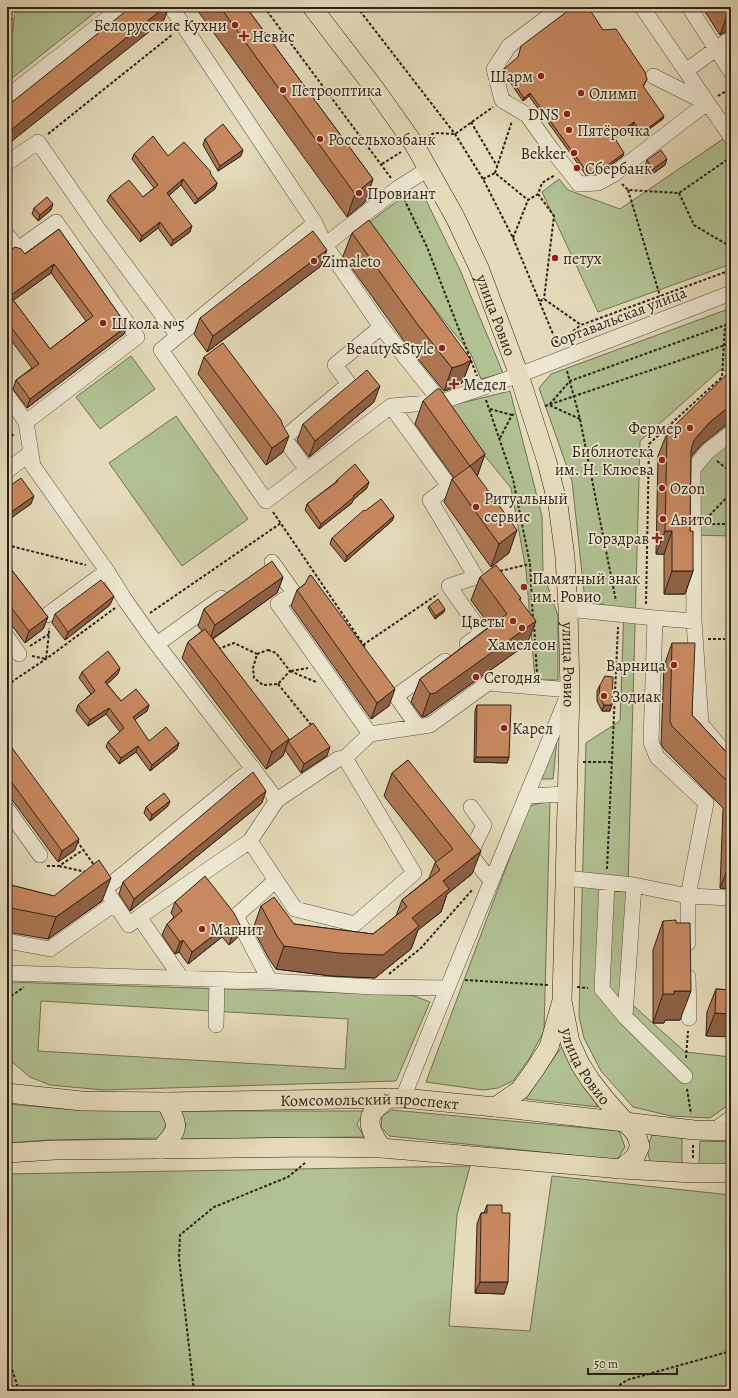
<svg xmlns="http://www.w3.org/2000/svg" width="738" height="1398" font-family="Alegreya,serif">
	<style>
		.green { fill: #b1c192; stroke: #707154; fill-rule: evenodd }
		.lines { fill: none; stroke-linecap: round; stroke-linejoin: round }
		.minor-casing { stroke: #5c5040; stroke-width: 16 }
		.major-casing { stroke: #2f2117; stroke-width: 20 }
		.path { stroke: #2f2117; stroke-width: 2; stroke-dasharray: 3 2; stroke-linecap: butt }
		.minor { stroke: #eee8d2; stroke-width: 15 }
		.major { stroke: #e5dbba; stroke-width: 19 }
		.wall { fill: #ad7653; stroke: #2f2117; fill-rule: evenodd }
		.shaded-wall { fill: #8d6043; stroke: #2f2117 }
		.building { fill: #c98960; stroke: #2f2117; fill-rule: evenodd }
		.poi-dot { fill: #8f2418; stroke: #eee8d2; stroke-width: 1.5 }
		.labels { text-anchor: middle; stroke-width: 3.5; stroke-linejoin: round; paint-order: stroke }
		.poi-label { font-size: 16px; fill: #2f2117; stroke: #eee8d2; text-anchor: start }
		.street-label { font-size: 16px; fill: #2f2117; stroke: #eee8d2 }
	</style>
	<rect width="100%" height="100%" fill="#e5dbba"/>
	<filter id="stains"><feTurbulence type="fractalNoise" baseFrequency=".005" numOctaves="4"/><feColorMatrix values="0 0 0 0 .2 0 0 0 0 .09 0 0 0 0 .02 0 0 0 .5 -.17"/></filter>
	<radialGradient id="worn" r=".72"><stop offset=".6" stop-color="#630" stop-opacity="0"/><stop offset="1" stop-color="#630" stop-opacity=".3"/></radialGradient>
	<path class="green" d="M15 7H102L7 82V36L13 31Z
		M723 139 731 150V264L598 312 542 192 559 179 568 190 620 209Z
		M422 192 460 270 503 373 481 379 471 354 367 224 400 199Z
		M731 308V371L720 370 640 441 625 998 685 1052 731 1057V1103L710 1118 671 1116 633 1107 601 1071 584 1038 579 1016 586 743 620 721 624 609 585 601 572 481 539 388 551 374Z
		M131 356 155 389 100 429 76 397Z
		M510 391 542 516 543 573 558 616V680H535L526 570 511 488 445 407Z
		M176 416 248 519 182 566 109 463Z
		M731 439V536L694 535 697 472Z
		M558 728 553 779H542Z
		M550 801 544 1031 529 1059 513 1081 498 1088 483 1090 426 1082 529 806Z
		M7 982 412 995 430 1002 396 1081 103 1090 50 1085 30 1077 11 1061 7 1055ZM41 1001 348 1019 345 1069 38 1051Z
		M562 1046 598 1107 526 1099Z
		M7 1104 77 1110H159L167 1124 159 1138 47 1140 7 1143Z
		M392 1110 619 1131 625 1147 617 1160 389 1136 381 1127 382 1116Z
		M179 1111H365L357 1124 364 1137 178 1139 186 1125Z
		M652 1135 682 1137V1163L650 1162 647 1149Z
		M700 1141 731 1142V1165L699 1164Z
		M470 1166 457 1215 449 1326 530 1331 552 1176 731 1195V1391H7V1174Z"/>
	<g class="lines">
		<defs>
			<path id="minor" d="M171 7 315 223 325 245 398 188 428 169
				M561 7 509 46 494 69 502 100 527 115 552 150 579 184 598 183 613 175 707 103 653 76
				M642 7 731 137
				M689 7 731 72
				M7 14V7
				M687 70 731 38
				M7 97 122 7
				M7 163 38 142 99 230 178 336 315 223
				M7 235 18 249 56 222 137 337 26 422
				M325 245 381 327 441 402
				M178 336 161 350 266 501 391 406 441 402 519 375 731 293
				M7 395 26 422 33 466
				M391 406 449 486 430 500 476 577 449 586 482 633 467 644
				M307 470 284 438 349 384 335 365 381 327
				M7 471 26 456 107 571 125 600 152 638 277 800
				M272 562 294 593 278 604 370 734
				M568 609 655 618 651 742 657 757 706 803 688 896V943
				M47 615 107 571
				M655 618 694 621 693 469 707 452 731 433
				M694 621 701 724 731 760
				M7 637 19 654
				M157 644 221 598
				M418 727 396 696 445 661
				M526 796 567 794
				M471 807 484 825 470 854 491 881
				M7 809 40 855
				M250 841 277 800 338 759 345 758
				M565 878 634 885 688 896 731 898
				M607 882 602 989 625 1017 685 1076
				M139 917 129 925 105 889 253 768
				M7 941 50 949 114 904
				M7 973 270 981 373 987 447 988
				M688 977 689 1018
				M182 979 139 917 250 841 295 909 355 924 414 873 345 758 370 734 430 725 488 683 570 690 431 1028 403 1098
				M270 981 236 916 276 880
				M625 1017 634 885
				M216 1025 217 980
				M713 1131 731 1118"/>
			<g id="major">
				<path id="s1" d="M312 7 375 89 414 144 455 217 479 268 519 375 547 462 558 505 565 557 568 609 570 690 562 1001 570 1042 580 1064 591 1081 605 1099 636 1134 640 1146 635 1157 621 1169"/>
				<path id="s2" d="M7 1093 82 1101 166 1102 403 1098 495 1107 694 1130 731 1131"/>
				<path d="M495 1107 520 1090 535 1069 549 1047 561 1004"/>
				<path d="M382 1148C375 1138 365 1124 373 1112 377 1107 383 1102 388 1098"/>
				<path d="M161 1149C180 1127 179 1127 166 1102"/>
				<path d="M7 1153 55 1150 161 1149 312 1147 382 1148 621 1169 693 1173H731"/>
			</g>
		</defs>
		<use href="#minor" class="minor-casing"/>
		<use href="#major" class="major-casing"/>
		<path class="path" d="M264 7 391 178
			M357 7 455 134 483 179 513 238 558 346
			M718 96 731 88
			M471 122 497 166
			M48 134 173 34
			M427 137 434 133 455 134 493 107
			M382 164 401 152
			M495 173 512 121
			M483 179 495 173 528 200
			M622 184 628 190 679 193 731 157
			M628 190 660 296
			M679 193 694 225 731 247
			M538 194 554 216 544 299
			M404 199 427 247 477 376
			M513 238 528 200 538 194 542 183 555 175
			M540 301 544 299 581 325 731 270
			M557 343 581 325
			M567 371 580 419 616 601
			M486 400 513 479 530 564 533 620
			M545 406 731 343
			M490 409 512 415
			M580 419 549 405 570 381 731 323
			M500 438 512 415 515 414
			M7 439 14 434
			M717 461 731 472
			M273 512 365 647
			M706 519 731 493
			M707 524H731
			M7 545 86 565
			M500 571 530 564
			M646 604 649 444 722 377 725 325
			M150 613 281 523
			M534 624 537 674
			M708 639H725
			M363 645 438 594
			M30 646 49 634
			M218 649 234 643 257 654
			M268 650 276 653 290 671 278 684 263 685 254 678 253 668 257 654Z
			M32 656 46 659 49 634V628
			M290 671 316 682
			M291 671 308 668
			M278 684 312 726
			M7 685 46 659 115 608
			M583 762H612
			M77 841 94 865
			M47 866H59L83 850
			M59 866 86 872
			M607 869 618 627
			M389 974 421 948 473 889
			M465 980 548 985
			M577 987 588 988
			M7 999 24 987
			M686 1058 688 1031
			M687 1089 691 1114
			M693 1158V1144
			M7 1361 13 1372 19 1391
			M194 1391 179 1258 180 1235 214 1207 288 1177 305 1163
			M611 1391 627 1380 731 1351"/>
		<use href="#minor" class="minor"/>
		<use href="#major" class="major"/>
	</g>
	<path class="wall" d="M195 7H246L373 179 365 202 347 217Z
		M702 7H731V29H730L720 35Z
		M603 30 647 79 643 87 663 119 641 135 633 125 615 138 623 156 608 167 596 174 586 175 529 96 523 101 505 75 504 71 505 68Z
		M205 139 241 156 218 171 203 145Z
		M134 154 168 156 210 174 217 183 215 189 195 204 181 185 169 195 190 232 171 246 158 228 140 242 107 201 110 195 143 197 154 188 132 159Z
		M647 160 665 165 651 175 645 166Z
		M34 208 51 210 38 221 32 214Z
		M59 229 127 326 124 334 27 408 13 389 16 380 32 368 7 335V249L9 251 25 254ZM51 273 86 321 50 349 13 300Z
		M352 233 471 360 462 383 456 387 444 391 409 348 343 256Z
		M321 266 207 352 194 334 200 318Z
		M204 357 283 452 266 465 198 374Z
		M423 401 485 454 477 476 509 553 491 567 444 502 452 479 454 478 415 424Z
		M374 402 309 457 297 441 303 424Z
		M729 424 725 426 701 445 691 457 690 531 693 571 685 594H664V554H656L658 456 667 433Z
		M337 480 367 488 353 500 352 503 319 529 305 510 307 504 336 482Z
		M394 516 392 521 345 562 330 544 332 538Z
		M7 564 48 617 43 629 25 643 7 619Z
		M283 577 277 593 213 639 288 741 327 756 301 773 285 750 283 756 266 769 182 658 188 642 202 631 198 626 204 609Z
		M480 577 521 598 520 600 527 644 426 716 422 717 411 702 420 679 490 626 471 600Z
		M305 584 389 706 371 719 291 606 297 590Z
		M110 605 65 640 52 623 55 614Z
		M429 606 444 612 435 619 428 608Z
		M672 643 692 715 731 757V889L720 888 723 808 664 749 661 744 664 666Z
		M82 672 118 674 107 684 121 701 149 705 147 711 134 720 149 741 179 743 177 749 150 771 136 752 119 764 106 747 108 742 120 732 106 714 88 726 76 711 78 705 91 694 79 678Z
		M600 685 610 711H602L597 701V691Z
		M477 705 509 757 507 763 474 762 475 711Z
		M7 741 75 850 58 862 7 793Z
		M408 760 472 874 447 894 441 912 418 930 411 949 375 978 331 976 276 969 269 959 253 929 261 906 294 924 373 934 396 916 402 900 429 878 435 863 436 862 384 796 392 773Z
		M262 803 130 911 119 894 123 882Z
		M168 806 150 821 144 813 146 807Z
		M7 884 54 896 102 901 48 939 7 932Z
		M175 902 241 927 237 938 229 945 222 937 188 964 179 952 175 954 162 935 167 924 174 917 171 913Z
		M663 921 680 1020H665L664 1023H653V950Z
		M716 989 731 990 706 1036 707 1012Z
		M487 1205 502 1213 504 1294 475 1293 477 1224 481 1213H484Z"/>
	<path class="shaded-wall" d="M165 7H169L164 20 7 145V133Z
		M730 7H731V25L730 29 720 35Z
		M530 93 529 96 523 101 524 98Z
		M664 116 663 119 641 135 642 133Z
		M634 122 633 125 612 140 614 137Z
		M243 150 241 156 218 171 220 166Z
		M624 153 623 156 608 167 596 174 586 175 587 172Z
		M667 159 665 165 651 175 653 169Z
		M183 179 181 185 165 199 167 193Z
		M373 179 365 202 347 217 355 194Z
		M217 183 215 189 195 204 198 199Z
		M53 204 51 210 38 221 40 215Z
		M160 222 158 228 140 242 142 236Z
		M192 226 190 232 171 246 173 240Z
		M327 250 321 266 207 352 213 336Z
		M54 264 51 273 7 305 10 296Z
		M127 326 124 334 27 408 30 399Z
		M471 360 462 383 456 387 444 391 452 368Z
		M380 386 374 402 309 457 315 441Z
		M731 405V424H729L725 426 701 445 686 463 694 440 710 422Z
		M289 436 283 452 266 465 272 448Z
		M485 454 477 477 461 488 470 466Z
		M369 482 367 488 353 500 352 503 319 529 321 524Z
		M34 496 31 504 7 521V515Z
		M394 516 392 521 345 562 347 556Z
		M517 530 509 553 491 567 499 544Z
		M665 531H672L664 554H656Z
		M672 571H693L685 594H664Z
		M283 577 277 593 209 641 215 625Z
		M114 596 110 605 65 640 68 632Z
		M445 609 444 612 435 619 436 616Z
		M48 617 43 629 25 643 29 631Z
		M536 621 527 644 426 716 422 717 430 694Z
		M120 668 118 674 103 688 105 682Z
		M395 689 389 706 371 719 377 703Z
		M149 705 147 711 130 723 133 717Z
		M604 705H612L610 711H602Z
		M109 708 106 714 88 726 90 720Z
		M289 739 283 756 266 769 272 752Z
		M179 743 177 749 150 771 152 765Z
		M138 746 136 752 119 764 121 758Z
		M330 747 327 756 301 773 304 764Z
		M476 757H509L507 763 474 762Z
		M266 791 262 803 130 911 134 899Z
		M170 801 168 806 150 821 152 815Z
		M79 839 75 850 58 862 62 851Z
		M481 851 472 874 447 894 441 912 418 930 411 949 375 978 331 976 276 969 284 946 383 955 412 918 443 881Z
		M729 866H731V889L720 888Z
		M111 878 102 901 48 939 56 917Z
		M227 925 222 937 188 964 192 952Z
		M241 927 237 938 229 945 233 933Z
		M183 940 179 952 175 954 180 942Z
		M674 991H691L680 1020H665L664 1023H653L663 994Z
		M715 1013 731 1014V1037L706 1036Z
		M480 1282H508L504 1294 475 1293Z"/>
	<path class="building" d="M131 7H165L7 133V106Z
		M220 7H246L373 179 355 194Z
		M573 7H588L603 30 616 29 645 72 647 79 643 86 664 116 642 133 634 122 614 137 624 153 609 164 597 171 587 172 530 93 524 98 506 72 505 68 518 57 521 46Z
		M223 124 243 150 220 166 205 139Z
		M153 136 168 156 184 142 211 172 210 173 217 183 198 199 183 179 167 193 192 226 173 240 160 222 142 236 110 195 129 180 143 197 158 185 134 154Z
		M661 150 667 159 653 169 647 160Z
		M47 197 53 204 40 215 34 208Z
		M369 220 471 360 464 364 452 368 418 325 352 233Z
		M59 229 127 326 30 399 16 380 39 364 7 322V249L9 251 15 247 21 249 25 254ZM54 264 93 316 50 349 10 296Z
		M313 231 327 250 213 336 200 318Z
		M223 343 281 420 283 426 289 436 272 448 204 357Z
		M367 370 380 386 315 441 303 424Z
		M731 370V405L710 422 694 440 691 450 690 531H693V571H672V531H665L667 433Z
		M437 389H440L485 454 470 466 423 401Z
		M355 464 369 482 353 496 354 497 321 524 307 504 338 481 337 480Z
		M470 466 517 530 499 544 452 479Z
		M21 478 34 496 7 515V488Z
		M381 499 394 516 347 556 332 538 364 510 365 511Z
		M272 561 283 577 215 625 204 609Z
		M7 564 48 617 29 631 7 602Z
		M496 565 521 598 519 599 536 621 435 693 430 694 420 679 507 614 480 577Z
		M311 575 395 689 377 703 297 590 305 584 309 576Z
		M101 580 114 596 68 632 55 614Z
		M438 599 445 609 436 616 429 606Z
		M205 629 289 739 272 752 188 642Z
		M672 643H695L692 715 731 757V785L672 726 670 721Z
		M108 651 120 668 105 682 121 701 136 689 149 705 133 717 149 741 166 727 179 743 152 765 138 746 121 758 108 742 124 728 109 708 90 720 78 705 95 691 82 672Z
		M605 676 613 677 612 705H604L599 695 600 685Z
		M477 705H511L509 757H476Z
		M313 723 330 747 304 764 288 741Z
		M7 741 79 839 62 851 7 776Z
		M408 760 481 851 443 881 449 889 412 918 419 926 383 955 339 953 284 946 277 936 261 906 274 897 294 924 373 934 407 907 402 900 440 870 435 863 453 849 392 773Z
		M253 772 266 791 134 899 123 882Z
		M164 793 170 801 152 815 146 807Z
		M731 793V866H729Z
		M99 860 111 878 56 917 16 909 7 907V884L54 896Z
		M205 876 234 913 241 927 233 933 227 925 192 952 183 940 180 942 167 924 182 911 175 902Z
		M676 920V923H690L691 991H674V994H663V921Z
		M716 989 731 990V1014L715 1013Z
		M487 1205H502V1213H510L508 1282H480L481 1213H487Z"/>
	<g class="poi-dot">
		<circle cx="235" cy="25" r="4"/>
		<path d="M242 30h4v4h4v4h-4v4h-4v-4h-4v-4h4z"/>
		<circle cx="541" cy="76" r="4"/>
		<circle cx="283" cy="90" r="4"/>
		<circle cx="581" cy="93" r="4"/>
		<circle cx="567" cy="114" r="4"/>
		<circle cx="569" cy="130" r="4"/>
		<circle cx="320" cy="139" r="4"/>
		<circle cx="574" cy="153" r="4"/>
		<circle cx="577" cy="168" r="4"/>
		<circle cx="359" cy="193" r="4"/>
		<circle cx="555" cy="258" r="4"/>
		<circle cx="314" cy="261" r="4"/>
		<circle cx="103" cy="323" r="4"/>
		<circle cx="442" cy="348" r="4"/>
		<path d="M452 378h4v4h4v4h-4v4h-4v-4h-4v-4h4z"/>
		<circle cx="690" cy="428" r="4"/>
		<circle cx="662" cy="460" r="4"/>
		<circle cx="662" cy="488" r="4"/>
		<circle cx="476" cy="507" r="4"/>
		<circle cx="663" cy="519" r="4"/>
		<path d="M655 532h4v4h4v4h-4v4h-4v-4h-4v-4h4z"/>
		<circle cx="524" cy="587" r="4"/>
		<circle cx="513" cy="621" r="4"/>
		<circle cx="522" cy="628" r="4"/>
		<circle cx="674" cy="665" r="4"/>
		<circle cx="476" cy="677" r="4"/>
		<circle cx="604" cy="696" r="4"/>
		<circle cx="504" cy="728" r="4"/>
		<circle cx="202" cy="929" r="4"/>
	</g>
	<g class="labels">
		<g class="poi-label">
			<text x="227" y="31" text-anchor="end">Белорусские Кухни</text>
			<text x="252" y="42">Невис</text>
			<text x="533" y="82" text-anchor="end">Шарм</text>
			<text x="291" y="96">Петрооптика</text>
			<text x="589" y="99">Олимп</text>
			<text x="559" y="120" text-anchor="end">DNS</text>
			<text x="577" y="136">Пятёрочка</text>
			<text x="328" y="145">Россельхозбанк</text>
			<text x="566" y="159" text-anchor="end">Bekker</text>
			<text x="585" y="174">Сбербанк</text>
			<text x="367" y="199">Провиант</text>
			<text x="563" y="264">петух</text>
			<text x="322" y="267">Zimaleto</text>
			<text x="111" y="329">Школа №5</text>
			<text x="434" y="354" text-anchor="end">Beauty&amp;Style</text>
			<text x="463" y="390">Медел</text>
			<text x="682" y="434" text-anchor="end">Фермер</text>
			<text x="654" y="457" text-anchor="end">Библиотека<tspan x="654" dy="18">им. Н. Клюева</tspan></text>
			<text x="670" y="494">Ozon</text>
			<text x="484" y="504">Ритуальный<tspan x="484" dy="18">сервис</tspan></text>
			<text x="671" y="525">Авито</text>
			<text x="649" y="544" text-anchor="end">Горздрав</text>
			<text x="532" y="584">Памятный знак<tspan x="532" dy="18">им. Ровио</tspan></text>
			<text x="505" y="627" text-anchor="end">Цветы</text>
			<text x="522" y="650" text-anchor="middle">Хамелеон</text>
			<text x="666" y="671" text-anchor="end">Варница</text>
			<text x="484" y="683">Сегодня</text>
			<text x="612" y="702">Зодиак</text>
			<text x="512" y="734">Карел</text>
			<text x="210" y="935">Магнит</text>
		</g>
		<g class="street-label">
			<text dy="6" stroke="none"><textPath href="#s1" startOffset="361">улица Ровио</textPath></text>
			<text transform="translate(618 317) rotate(-21)" y="6">Сортавальская улица</text>
			<text dy="6" stroke="none"><textPath href="#s1" startOffset="721">улица Ровио</textPath></text>
			<text dy="6" stroke="none"><textPath href="#s1" startOffset="1128">улица Ровио</textPath></text>
			<text dy="6" stroke="none"><textPath href="#s2" startOffset="363">Комсомольский проспект</textPath></text>
		</g>
	</g>
	<rect width="738" height="1398" fill="none" stroke="#e5dbba" stroke-width="24"/>
	<rect x="8" y="8" width="722" height="1382" fill="none" stroke="#2f2117" stroke-width="2"/>
	<rect x="12" y="12" width="714" height="1374" fill="none" stroke="#2f2117"/>
	<path d="M588 1368v6h89v-6" fill="none" stroke="#2f2117" stroke-width="2"/>
	<text x="594" y="1368" font-size="12" fill="#2f2117" stroke="#eee8d2" stroke-width="3" paint-order="stroke">50 m</text>
	<rect width="100%" height="100%" filter="url(#stains)"/>
	<rect width="100%" height="100%" fill="url(#worn)"/>
</svg>
